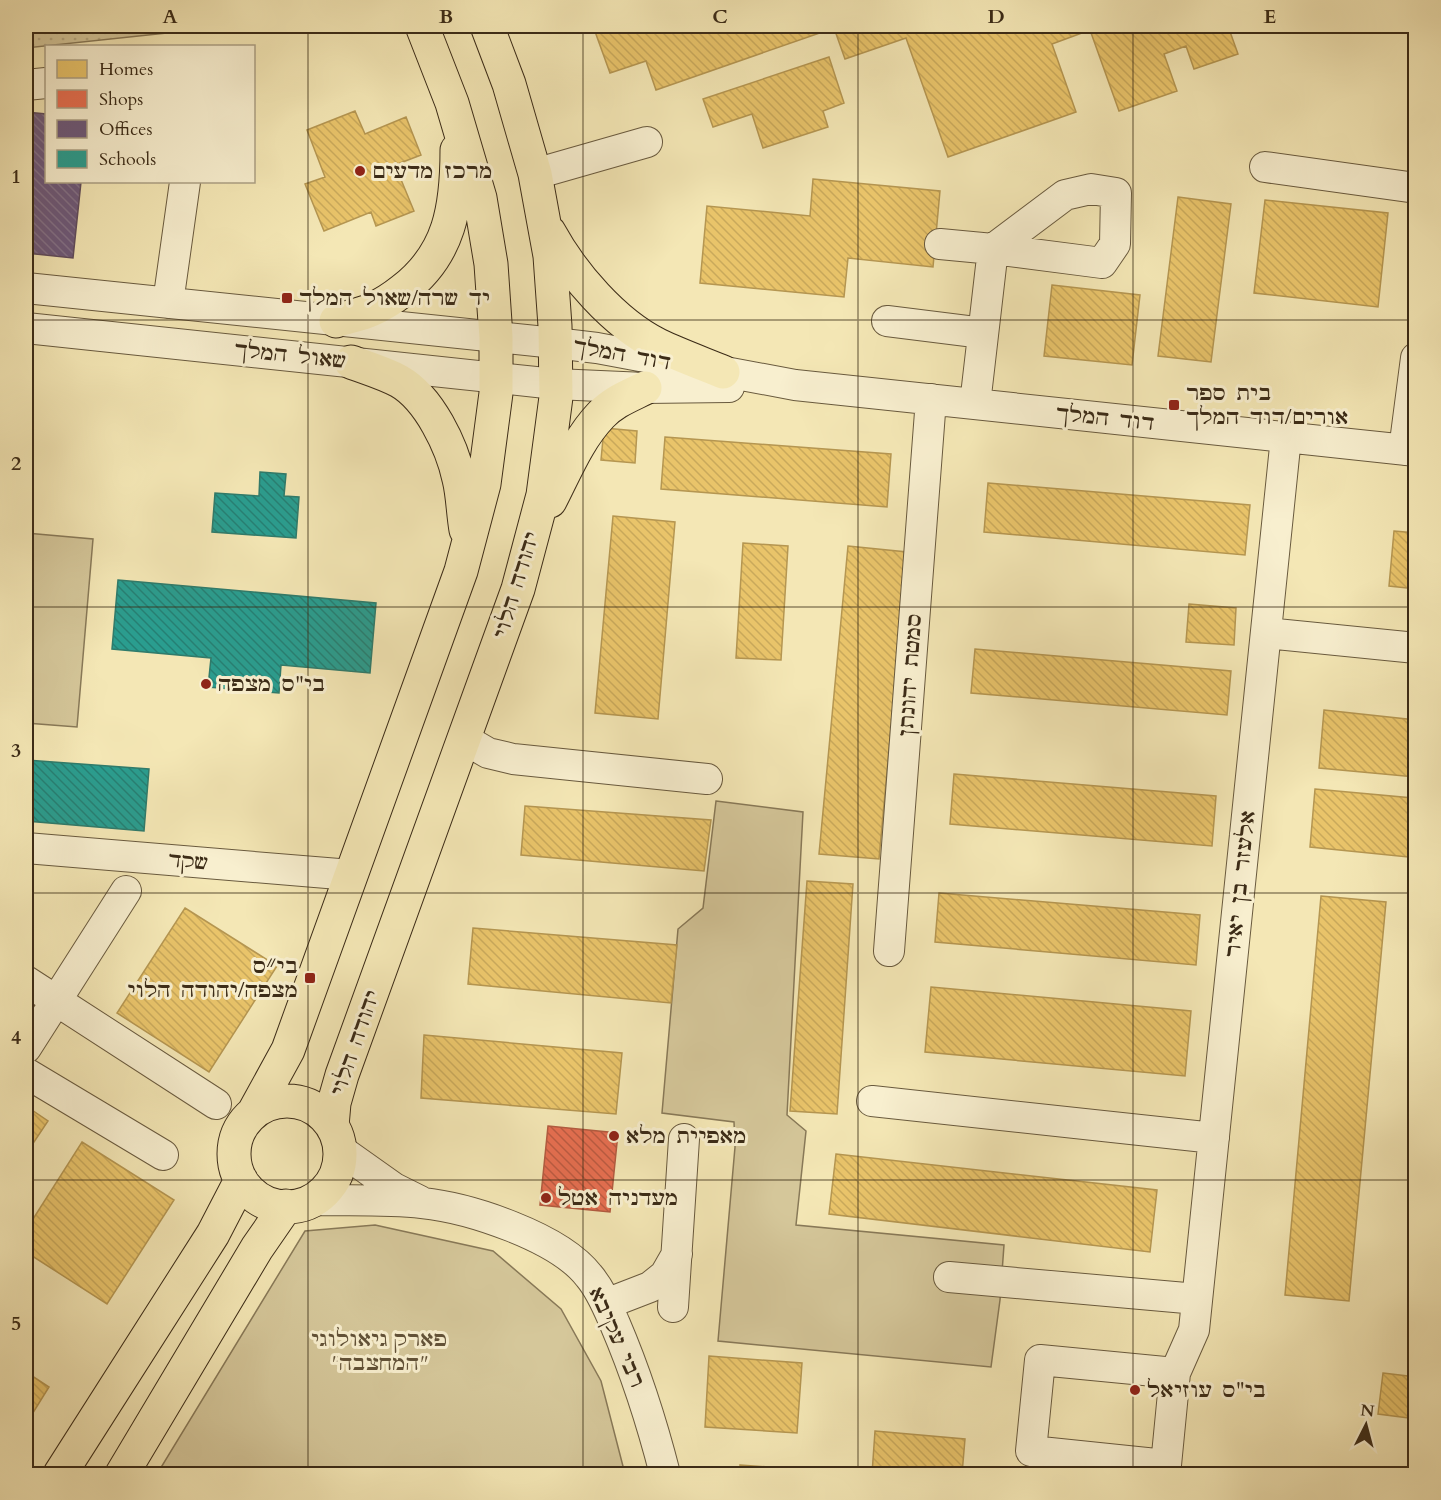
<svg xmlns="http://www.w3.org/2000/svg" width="1441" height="1500" font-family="Cardo,'Frank Ruhl Libre',serif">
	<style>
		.grass { fill: url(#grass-dots); stroke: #887958; stroke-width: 1.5 }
		.park { fill: #d5c79a; stroke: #887958; stroke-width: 1.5 }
		.homes { fill: url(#homes-back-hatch); stroke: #b59651; stroke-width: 1.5 }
		.shops { fill: url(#shops-back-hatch); stroke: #b35b40; stroke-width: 1.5 }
		.offices { fill: url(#offices-back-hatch); stroke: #5e4b5c; stroke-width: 1.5 }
		.schools { fill: url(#schools-back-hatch); stroke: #2f7b6b; stroke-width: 1.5 }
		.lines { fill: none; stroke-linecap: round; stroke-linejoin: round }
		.minor-casing { stroke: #695a3e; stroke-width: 32 }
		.major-casing { stroke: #3b2b17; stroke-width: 35 }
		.minor { stroke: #f8efcf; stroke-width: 30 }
		.major { stroke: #f4e7b5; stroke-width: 33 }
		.grid { fill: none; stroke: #3b2b17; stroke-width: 1.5; stroke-opacity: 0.55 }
		.poi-dot { fill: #8f2418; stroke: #f8efcf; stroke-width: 2 }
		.labels { text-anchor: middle; stroke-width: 6; stroke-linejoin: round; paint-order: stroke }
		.poi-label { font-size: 21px; fill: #3b2b17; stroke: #f8efcf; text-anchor: start }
		.street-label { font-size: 21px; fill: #3b2b17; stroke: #f8efcf }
		.park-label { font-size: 21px; font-style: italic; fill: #625238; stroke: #f8efcf }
		.neatline { fill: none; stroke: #3b2b17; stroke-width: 2 }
		.grid-label { font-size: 20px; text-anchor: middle; font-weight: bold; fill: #3b2b17 }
	</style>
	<defs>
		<pattern id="grass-dots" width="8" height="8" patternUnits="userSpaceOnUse" patternTransform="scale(1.5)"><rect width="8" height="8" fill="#d5c79a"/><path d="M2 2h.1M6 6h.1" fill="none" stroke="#b8ab84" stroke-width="1.8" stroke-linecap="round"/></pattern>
		<pattern id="homes-back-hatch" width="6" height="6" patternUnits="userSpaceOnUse" patternTransform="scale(1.5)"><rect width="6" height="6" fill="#e9c46a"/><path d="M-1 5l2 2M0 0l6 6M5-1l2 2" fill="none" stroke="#c9a95b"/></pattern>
		<pattern id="shops-back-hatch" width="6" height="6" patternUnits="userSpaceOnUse" patternTransform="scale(1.5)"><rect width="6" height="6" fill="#e76f51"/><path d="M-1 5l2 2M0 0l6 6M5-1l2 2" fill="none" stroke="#bc5b42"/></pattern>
		<pattern id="offices-back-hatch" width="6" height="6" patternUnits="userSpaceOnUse" patternTransform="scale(1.5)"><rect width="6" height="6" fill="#6d597a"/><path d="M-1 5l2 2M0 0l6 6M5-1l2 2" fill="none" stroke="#83728a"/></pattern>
		<pattern id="schools-back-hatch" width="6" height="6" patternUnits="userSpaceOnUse" patternTransform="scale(1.5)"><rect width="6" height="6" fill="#2a9d8f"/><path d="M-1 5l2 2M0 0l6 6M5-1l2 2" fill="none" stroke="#258074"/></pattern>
	</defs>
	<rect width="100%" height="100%" fill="#f4e7b5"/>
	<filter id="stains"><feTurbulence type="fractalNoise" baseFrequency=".00333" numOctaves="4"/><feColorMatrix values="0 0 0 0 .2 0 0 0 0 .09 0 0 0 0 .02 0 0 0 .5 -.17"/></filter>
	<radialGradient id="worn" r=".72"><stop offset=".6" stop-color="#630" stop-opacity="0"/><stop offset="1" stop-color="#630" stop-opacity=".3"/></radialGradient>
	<path class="grass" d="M26 26H233L26 48Z"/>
	<path class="park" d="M26 533 93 539 77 727 26 723Z
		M716 801 803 812 787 1115 806 1131 796 1225 1004 1245 1000 1300 991 1367 718 1341 735 1147 734 1122 662 1113 678 929 703 908Z
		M375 1225 493 1251 561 1309 601 1381 625 1474H157L305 1231Z"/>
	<path class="homes" d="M593 26H1228L1238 54 1194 69 1186 46 1164 54 1177 91 1119 111 1090 30 1052 44 1076 112 948 157 906 38 845 59 834 28 656 90 646 61 610 73Z
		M829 57 844 103 823 111 828 127 763 148 752 114 713 127 703 99Z
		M355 111 365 134 406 117 421 155 395 165 414 211 376 226 371 212 324 231 305 184 325 177 307 130Z
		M813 179 940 191 933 267 848 258 844 297 700 283 707 206 810 216Z
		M1178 197 1231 204 1211 362 1158 356Z
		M1265 200 1388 213 1378 307 1254 293Z
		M1052 285 1140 295 1132 365 1044 356Z
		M604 428 637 431 635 463 601 460Z
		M665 437 891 454 887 507 661 489Z
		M988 483 1250 505 1245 555 984 532Z
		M613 516 675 522 658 719 595 713Z
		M1394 531 1416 533V589L1389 586Z
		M743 543 788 546 781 660 736 658Z
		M848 546 907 552 879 859 819 854Z
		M1189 604 1236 608 1234 645 1186 642Z
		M975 649 1231 671 1227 715 971 693Z
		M1324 710 1416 720 1415 777 1319 768Z
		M954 774 1216 796 1212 846 950 824Z
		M1315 789 1413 798 1408 857 1310 847Z
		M525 806 711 820 704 871 521 855Z
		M807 881 853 884 837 1114 790 1111Z
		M939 893 1200 915 1196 965 935 942Z
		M1321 896 1386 902 1349 1301 1285 1295Z
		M185 908 277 966 209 1072 117 1013Z
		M473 928 677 945 671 1003 468 984Z
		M931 987 1191 1011 1185 1076 925 1052Z
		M424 1035 622 1053 616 1114 421 1098Z
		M26 1106 48 1121 26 1154Z
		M82 1142 174 1200 107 1304 26 1252V1230Z
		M836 1154 1157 1190 1150 1252 829 1214Z
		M709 1356 802 1363 797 1433 705 1427Z
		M26 1372 49 1387 26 1424Z
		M1383 1373 1416 1377V1419L1378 1414Z
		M875 1431 965 1439 962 1474H872Z
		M740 1465 828 1471 827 1474H740Z"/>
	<path class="shops" d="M548 1126 618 1133 610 1212 540 1205Z"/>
	<path class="offices" d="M26 112 46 114V182H81L73 258 26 253Z"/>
	<path class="schools" d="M260 472 286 474 284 496 299 497 296 538 212 532 215 493 259 496Z
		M118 580 376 603 370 673 281 665 279 693 208 687 211 658 112 649Z
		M26 760 149 769 144 831 26 821Z"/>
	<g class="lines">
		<defs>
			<path id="minor" d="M26 85 46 83
				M1265 167 1416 188
				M535 174 647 142
				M1091 189 1116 193 1115 244 1102 263 993 249 1065 195Z
				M940 244 993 249 975 404
				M26 288 555 343 597 348 795 385 1416 451
				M168 303 185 182
				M887 321 983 333
				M26 328 555 384 645 388 729 387
				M1404 450 1416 358
				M1266 633 1416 648
				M464 739 488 753 513 759 707 779
				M26 848 351 875
				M889 951 931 399
				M26 981 216 1104
				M26 1048 126 891
				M26 1073 163 1155
				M872 1101 1214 1138
				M339 1149 394 1188 420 1201
				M313 1200C349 1201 386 1199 422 1203 470 1208 559 1237 589 1276 601 1290 608 1308 615 1324 636 1373 652 1423 665 1474
				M949 1277 1197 1299
				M606 1304 650 1287 665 1275 677 1254
				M673 1307 684 1139
				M1175 1373 1040 1360 1031 1451 1166 1465 1175 1373 1194 1330 1286 437"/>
			<path id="major" d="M549 232C572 274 614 323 658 345 679 355 701 363 723 372
				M336 321C347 317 360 315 371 310 382 305 393 298 403 290 450 254 457 207 457 150
				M351 362C367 368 384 373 399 381 429 398 452 446 459 479 463 495 463 513 466 530
				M550 501C565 472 578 439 601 415 613 402 629 396 645 388
				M234 1154a53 53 0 1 1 106 0a53 53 0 1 1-106 0Z
				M254 1112 288 1050 461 571 484 484 496 393V337L491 264 480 198 452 103 422 26
				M332 1126 334 1103 342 1075 518 589 543 495 556 397 555 326 550 256 535 174 509 84 487 26
				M60 1474 213 1234 241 1180
				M122 1474 257 1248 286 1206"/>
		</defs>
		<use href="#minor" class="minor-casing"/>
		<use href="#major" class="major-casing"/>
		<use href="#minor" class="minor"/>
		<use href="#major" class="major"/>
	</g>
	<path class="grid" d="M308 26V1474M583 26V1474M858 26V1474M1133 26V1474M26 320H1416M26 607H1416M26 893H1416M26 1180H1416"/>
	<g class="poi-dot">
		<circle cx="360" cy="171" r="6"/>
		<rect x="281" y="292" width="12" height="12" rx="3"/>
		<rect x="1168" y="399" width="12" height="12" rx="3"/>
		<circle cx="206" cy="684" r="6"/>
		<rect x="304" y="972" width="12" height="12" rx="3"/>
		<circle cx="614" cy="1136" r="6"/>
		<circle cx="546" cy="1198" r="6"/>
		<circle cx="1135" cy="1390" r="6"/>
	</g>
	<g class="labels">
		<g class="poi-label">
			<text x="372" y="178">מרכז מדעים</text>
			<text x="299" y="305">יד שרה/שאול המלך</text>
			<text x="1186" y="400">בית ספר<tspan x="1186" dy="24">אורים/דוד המלך</tspan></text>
			<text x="218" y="691">בי"ס מצפה</text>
			<text x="298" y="973" text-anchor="end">בי״ס<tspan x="298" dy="24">מצפה/יהודה הלוי</tspan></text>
			<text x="626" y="1143">מאפיית מלא</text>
			<text x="558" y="1205">מעדניה אטל</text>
			<text x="1147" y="1397">בי"ס עוזיאל</text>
		</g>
		<g class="street-label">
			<text transform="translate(622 354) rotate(10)" y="7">דוד המלך</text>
			<text transform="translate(290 355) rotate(6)" y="7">שאול המלך</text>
			<text transform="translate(1105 418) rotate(6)" y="7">דוד המלך</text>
			<text transform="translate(516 585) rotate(-73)" y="7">יהודה הלוי</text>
			<text transform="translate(910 675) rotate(-86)" y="7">סמטת יהונתן</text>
			<text transform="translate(188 861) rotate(5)" y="7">שקד</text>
			<text transform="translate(1240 884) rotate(-84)" y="7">אלעזר בן יאיר</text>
			<text transform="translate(355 1043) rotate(-71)" y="7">יהודה הלוי</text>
			<text transform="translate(617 1337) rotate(66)" y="7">רבי עקיבא</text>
		</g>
		<g class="park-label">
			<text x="379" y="1346">פארק גיאולוגי<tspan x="379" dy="24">"המחצבה"</tspan></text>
		</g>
	</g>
	<rect width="1441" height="1500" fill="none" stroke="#f4e7b5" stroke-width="66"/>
	<rect x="45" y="45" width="210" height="138" fill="#f8efcf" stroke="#aca185" stroke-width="1.5"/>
	<rect x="57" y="60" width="30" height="18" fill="#e9c46a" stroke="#aca185" stroke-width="1.5"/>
	<text x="99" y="75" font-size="18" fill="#3b2b17">Homes</text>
	<rect x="57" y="90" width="30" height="18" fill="#e76f51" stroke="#aca185" stroke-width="1.5"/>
	<text x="99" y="105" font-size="18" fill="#3b2b17">Shops</text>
	<rect x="57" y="120" width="30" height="18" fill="#6d597a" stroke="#aca185" stroke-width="1.5"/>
	<text x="99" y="135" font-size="18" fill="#3b2b17">Offices</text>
	<rect x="57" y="150" width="30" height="18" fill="#2a9d8f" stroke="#aca185" stroke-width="1.5"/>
	<text x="99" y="165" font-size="18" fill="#3b2b17">Schools</text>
	<g transform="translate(1366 1425) rotate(6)" stroke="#f8efcf" stroke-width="4.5" paint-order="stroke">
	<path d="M0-4.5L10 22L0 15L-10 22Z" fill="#3b2b17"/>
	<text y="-9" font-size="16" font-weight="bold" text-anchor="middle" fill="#3b2b17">N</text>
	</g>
	<rect x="33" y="33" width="1375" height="1434" class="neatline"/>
	<g class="grid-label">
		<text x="170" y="23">A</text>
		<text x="446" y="23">B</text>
		<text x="720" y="23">C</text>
		<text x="996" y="23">D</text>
		<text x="1270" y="23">E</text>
		<text x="16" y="183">1</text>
		<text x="16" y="470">2</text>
		<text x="16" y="757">3</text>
		<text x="16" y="1044">4</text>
		<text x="16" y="1330">5</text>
	</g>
	<rect width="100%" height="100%" filter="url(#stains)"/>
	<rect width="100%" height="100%" fill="url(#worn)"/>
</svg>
